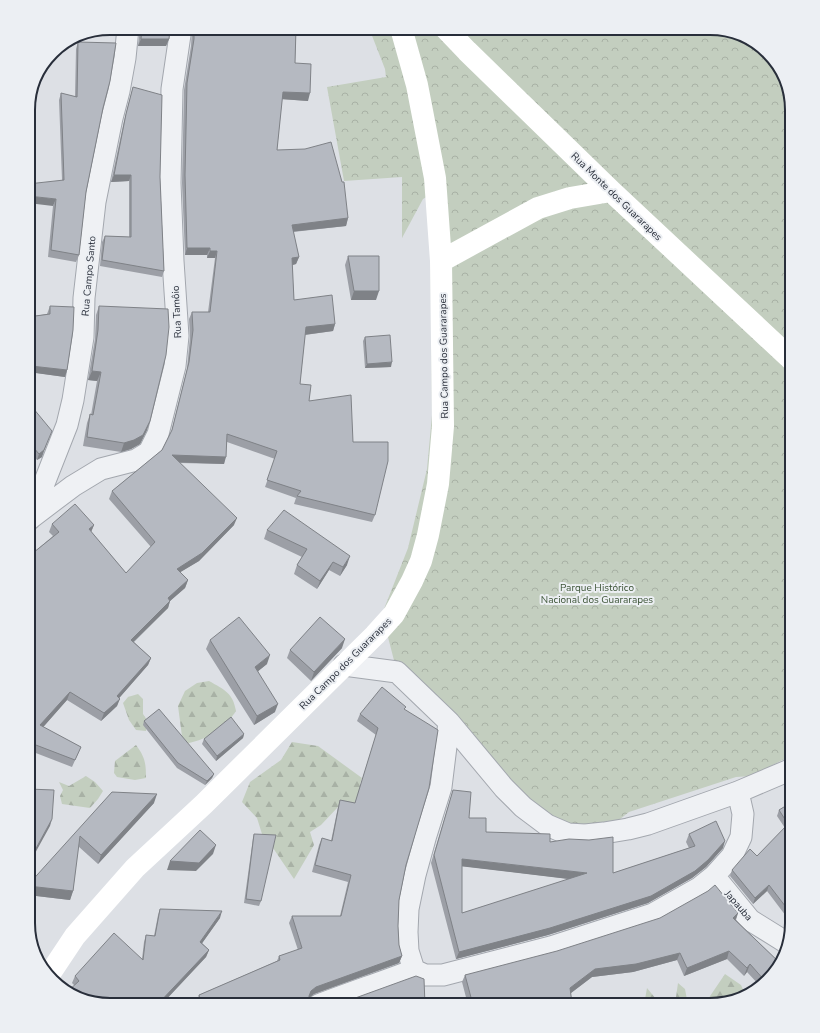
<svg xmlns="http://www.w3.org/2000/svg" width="820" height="1033" font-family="'Nunito Sans',sans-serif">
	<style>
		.forest { fill: url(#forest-firs) }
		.park { fill: url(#park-crowns) }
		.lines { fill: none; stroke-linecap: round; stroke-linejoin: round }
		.street-casing { stroke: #a3a7ae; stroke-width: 23 }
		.street { stroke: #eff1f4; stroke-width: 21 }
		.secondary { stroke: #fff; stroke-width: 22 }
		.wall { fill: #9c9fa6; fill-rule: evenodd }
		.shaded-wall { fill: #7f8287 }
		.building { fill: #b5b9c1; stroke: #7f8287; fill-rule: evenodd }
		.labels { text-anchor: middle; stroke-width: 4; stroke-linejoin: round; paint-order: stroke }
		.street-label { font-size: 10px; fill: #282e3a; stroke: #eceff3 }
		.park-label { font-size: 10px; fill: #3c5437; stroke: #eceff3 }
		.rim { fill: none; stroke: #282e3a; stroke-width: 2 }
	</style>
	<defs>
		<pattern id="forest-firs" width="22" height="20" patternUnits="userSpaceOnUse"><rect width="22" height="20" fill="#c3cebf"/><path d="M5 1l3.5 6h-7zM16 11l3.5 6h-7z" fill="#a8b1a5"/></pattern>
		<pattern id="park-crowns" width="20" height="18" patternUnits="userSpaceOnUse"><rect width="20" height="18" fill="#c3cebf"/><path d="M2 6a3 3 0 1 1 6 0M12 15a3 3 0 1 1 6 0" fill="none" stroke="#a8b1a5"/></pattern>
	</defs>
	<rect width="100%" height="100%" fill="#dde0e5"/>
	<path class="forest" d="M209 681C225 690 233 693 236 711 224 730 205 741 183 744L178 706 185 691 197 683Z
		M138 694 143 699V714L147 720 146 731 136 730 129 720 123 703 128 697Z
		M292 742 318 746 362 778 360 784 368 790 364 798 351 805 338 807 321 825 310 832 314 845 294 879 273 848 275 840 262 834 257 818 242 802 250 782 281 760Z
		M136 745C145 757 146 763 146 778L135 780 117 777 114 773 115 761Z
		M86 776 95 782 103 791 98 799 90 808 62 804 60 796 63 790 59 782 69 786Z
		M725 974 741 985 745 994 710 1005H704Z
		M678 983 685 989 688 1005H644L647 988 660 1004H675Z"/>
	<path class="park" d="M369 28H388L408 49 401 28H715L751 39 778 64 792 110V755L752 776 736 777 629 812 605 831 563 824 533 811 397 672 382 614 408 548 427 469 432 415 430 195 423 199 402 238V177L344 181 327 87 386 77 385 69Z"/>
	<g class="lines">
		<defs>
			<path id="street" d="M30 519 67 425 73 400 83 337 84 298 95 202 112 118 119 91 125 58 128 28
				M28 520 73 486 101 469 136 460 149 452 158 434 175 366 178 336 173 261 170 183 172 89 181 28
				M344 665 397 672 449 722 504 788 523 807 547 825 568 834 585 835 604 833 628 829 648 824 738 792 792 769
				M449 722 441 787 426 835 415 875 408 909 407 932 408 951 414 970 425 975H443L551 947 653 914 699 888 714 876 732 856 741 837 743 814 738 792
				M714 876 750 920 787 943
				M318 1005C350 993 382 982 414 970"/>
		</defs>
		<use href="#street" class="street-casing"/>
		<use href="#street" class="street"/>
		<path class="secondary" d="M445 28 467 51 611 191 792 360
			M441 261 538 208 570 198 611 191
			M49 975 75 936 135 868 204 804 375 635 394 614 412 581 421 561 428 535 438 484 443 426 441 261 435 178 417 85 401 28"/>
	</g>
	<path class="wall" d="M140 28H170L169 39 166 46H138Z
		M192 28H322L321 31 296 29 295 63 308 101 282 99 277 150 348 218 346 226 293 232 299 257 296 264 292 265 294 300 335 324 333 331 305 335 300 384 309 401 353 442 375 515 372 522 294 504 296 498 265 487 275 459 227 442 224 464 180 463 234 525 199 561 180 572 188 580 185 588 170 601 168 608 134 642 151 658 148 665 119 698 117 706 101 721 67 700 43 727 81 747 72 767 28 750V557L53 536 49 532 52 524 94 525 91 532 126 573 151 547 109 499 112 491 162 450 171 433 187 369 190 337 189 319 192 312H208L215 258H207V255H185L182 183 184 90 191 46Z
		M78 42 103 108 86 192 79 255 76 262 48 257 53 206 62 180 59 100 61 93 75 97 76 49Z
		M133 87 160 177 164 271 162 277 100 266 102 242 105 236 129 237V181L111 182 124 121 131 94Z
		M348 256 376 300H351L345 265Z
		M50 306 67 370 65 377 30 372 28 317 47 314Z
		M99 306 147 430 140 444 131 449 121 452 83 446 87 423 90 414 91 415 97 381 88 380 95 339 96 315Z
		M365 337 391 367 365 368 363 341Z
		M28 402 42 457 37 460 28 450Z
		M267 530 347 565 340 576 329 570 317 589 294 574 297 565 302 557 264 539Z
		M210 640 267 664 258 671 275 712 254 725 206 649Z
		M342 648 311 681 287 658 290 650Z
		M405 710 406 865 399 900 398 926 399 945 402 956 399 963 314 994 309 997V1002L311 1005H197V1002L199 995 277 961 279 956 298 950 289 923 292 916H340L348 882 312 872 319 845 322 838 331 841 338 807 340 800 355 803 376 735 357 721 360 714Z
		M144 721 214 774 212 778 205 785 177 768 143 725Z
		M244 734 243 738 216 761 202 744 204 739Z
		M453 790 469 818 486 832 550 842 613 873 689 848 686 842 689 834 723 848 706 867 692 878 648 903 548 935 456 959 431 863ZM462 866 570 879 462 913Z
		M112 792 154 803 98 864 78 846 73 891 70 900 28 895Z
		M792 802V924L767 891 753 904 730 876 732 870 757 856 785 828 777 816 779 810Z
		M254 834 261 901 259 906 244 903 253 838Z
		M160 909 220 918 202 943 209 950 206 957 161 1005H110L74 985 72 983 75 976 142 959 144 942 146 935 154 936 158 915Z
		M738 913 736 920 781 964 760 986 747 972 744 976 727 959 684 976 677 960 633 972 592 977 571 993V1005H468L462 982 465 975Z"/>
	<path class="shaded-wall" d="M293 28H322L321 31 293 29Z
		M141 39H169L166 46H138Z
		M283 92 310 93 308 101 280 99Z
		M114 175H131L129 181 111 182Z
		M28 196 56 199 53 206 28 203Z
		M348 218 346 226 289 232 292 225Z
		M187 248H210L207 255H185Z
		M210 251H217L215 258H207Z
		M299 257 296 264 289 266 292 258Z
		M354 291H379L376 300H351Z
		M335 324 333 331 303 335 306 327Z
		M392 362 391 367 365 368 367 364Z
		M31 366 67 370 65 377 28 372Z
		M92 371 101 372 97 381 88 380Z
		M150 421 147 430 140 444 131 449 121 452 124 443Z
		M49 437 42 457 37 460 39 454Z
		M172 455 226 457 224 464 169 462Z
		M237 518 234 525 199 561 174 576 177 569Z
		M94 525 91 532 89 529Z
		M350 556 347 565 340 576 343 567Z
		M333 562 329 570 317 589 320 581Z
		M188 580 185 588 170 601 168 608 128 647 131 640 168 598Z
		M345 639 342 648 311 681 314 672Z
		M270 655 267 664 252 676 255 667Z
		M151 658 148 665 114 704 117 696Z
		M70 692 67 700 38 733 40 725Z
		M120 699 117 706 101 721 104 713Z
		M278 704 275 712 254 725 257 716Z
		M244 734 243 738 216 761 217 756Z
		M214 774 212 778 205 785 207 781Z
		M157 794 154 803 98 864 101 855Z
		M52 819 50 826 28 866V863Z
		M725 841 723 848 706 867 692 878 648 903 548 935 456 959 459 952Z
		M216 845 213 854 196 871 167 870 170 861Z
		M462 859 587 873 585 881 459 866Z
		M769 885 767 891 753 904 755 898Z
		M28 886 73 891 70 900 28 895Z
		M222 911 220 918 198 949 200 942Z
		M738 913 735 921 733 918Z
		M209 950 206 957 161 1005H157Z
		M729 951 727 959 684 976 687 968Z
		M680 953 677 960 633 972 592 977 567 996 570 988 595 969Z
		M402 956 399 963 314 994 309 998 306 1003 311 991 316 987Z
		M750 964 747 972 744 976 747 968Z
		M291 1000 289 1005H274Z
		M514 1002 512 1005H501Z
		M572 1003 571 1005H561Z"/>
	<path class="building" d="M142 28H170L169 39H141Z
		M194 28H296L295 63 311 64 310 93 283 92 277 150 305 149 331 142 342 182H344L348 218 292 225 299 257 292 258 294 300 332 295 335 324 306 327 300 384 311 385 309 401 351 395 353 442H388V461L375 515 297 496 301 491 267 480 277 451 227 434 226 457 172 455 237 518 202 553 177 569 188 580 168 598 170 601 131 640 151 658 117 696 120 699 104 713 70 692 40 725 81 747 75 760 28 742V612L34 614 28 607V557L59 532 52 524 75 504 94 525 89 529 126 573 155 542 112 491 162 450 172 430 189 362 193 330 192 312H210L217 251H210V248H187L185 175 187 83 194 39Z
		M78 42 116 43 110 81 103 108 86 192 79 255 51 250 56 199 28 196V184L64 180 61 93 77 97Z
		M133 87 162 95 160 177 164 271 102 260 105 236 131 237V175H114L126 114Z
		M32 91 28 110V104Z
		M348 256H379V291H354Z
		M50 306 74 307 73 330 67 370 31 366 28 385V317L50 314Z
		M99 306 168 309 169 327 166 355 150 421 143 435 134 440 124 443 87 437 90 414 93 415 101 372 92 371 98 330Z
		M390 335 392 362 367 364 365 337Z
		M28 402 52 431 44 450 39 454 28 441Z
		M28 476 31 483 28 491Z
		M284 510 350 556 343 567 333 562 320 581 297 565 307 549 267 530Z
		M239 617 270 655 255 667 278 704 257 716 210 640Z
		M320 617 345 639 314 672 290 650Z
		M382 687 406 707 404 709 438 730 429 788 406 865 399 900 398 926 399 945 402 956 316 987 311 991 309 996V1002L311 1005H293L291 1000 274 1005H201L199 995 280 960 279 956 302 948 292 916H341L351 875 315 865 322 838 332 841 340 800 355 803 378 728 360 714Z
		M159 709 214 774 207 781 178 763 144 721Z
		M231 717 244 734 217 756 204 739Z
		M28 789 54 790 52 819 28 863Z
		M453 790 471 792 469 818H486V832L550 834V842L569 839 589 840 613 837V873L695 846 689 834 716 821 725 841 708 860 695 871 651 896 550 928 459 952 434 855ZM462 859 587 873 462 913Z
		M112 792 157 794 101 855 80 836 73 891 28 886V885Z
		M792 802V915L769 885 755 898 732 870 750 849 757 856 788 824 779 810Z
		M200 830 216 845 199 863 170 861Z
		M254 834 276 835 261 901 246 899Z
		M715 885 738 913 733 918 781 964 765 981 750 964 747 968 729 951 687 968 680 953 636 964 595 969 570 988 572 1003 561 1005H514V1002L501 1005H473L465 975 557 951 660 918 708 891Z
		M160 909 222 911 200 942 209 950 157 1005H144L117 1001 113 1005H110L74 996 68 991 79 981 75 976 114 933 143 960 146 935 155 936Z
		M416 976 424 979 425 1005H336Z"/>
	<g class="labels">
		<g class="street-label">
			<text transform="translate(617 196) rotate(44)" y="4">Rua Monte dos Guararapes</text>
			<text transform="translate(88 276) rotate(-85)" y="4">Rua Campo Santo</text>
			<text transform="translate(176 312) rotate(-93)" y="4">Rua Tamôio</text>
			<text transform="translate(443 356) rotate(-91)" y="4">Rua Campo dos Guararapes</text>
			<text transform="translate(345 663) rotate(-45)" y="4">Rua Campo dos Guararapes</text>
			<text transform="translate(739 905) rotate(49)" y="4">Japauba</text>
		</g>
		<g class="park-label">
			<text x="597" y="591">Parque Histórico<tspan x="597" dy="12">Nacional dos Guararapes</tspan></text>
		</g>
	</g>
	<path d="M0 0H820V1033H0ZM110 35H710A75 75 0 0 1 785 110V923A75 75 0 0 1 710 998H110A75 75 0 0 1 35 923V110A75 75 0 0 1 110 35Z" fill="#eceff3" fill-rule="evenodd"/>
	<path class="rim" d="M110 35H710A75 75 0 0 1 785 110V923A75 75 0 0 1 710 998H110A75 75 0 0 1 35 923V110A75 75 0 0 1 110 35Z"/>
</svg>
